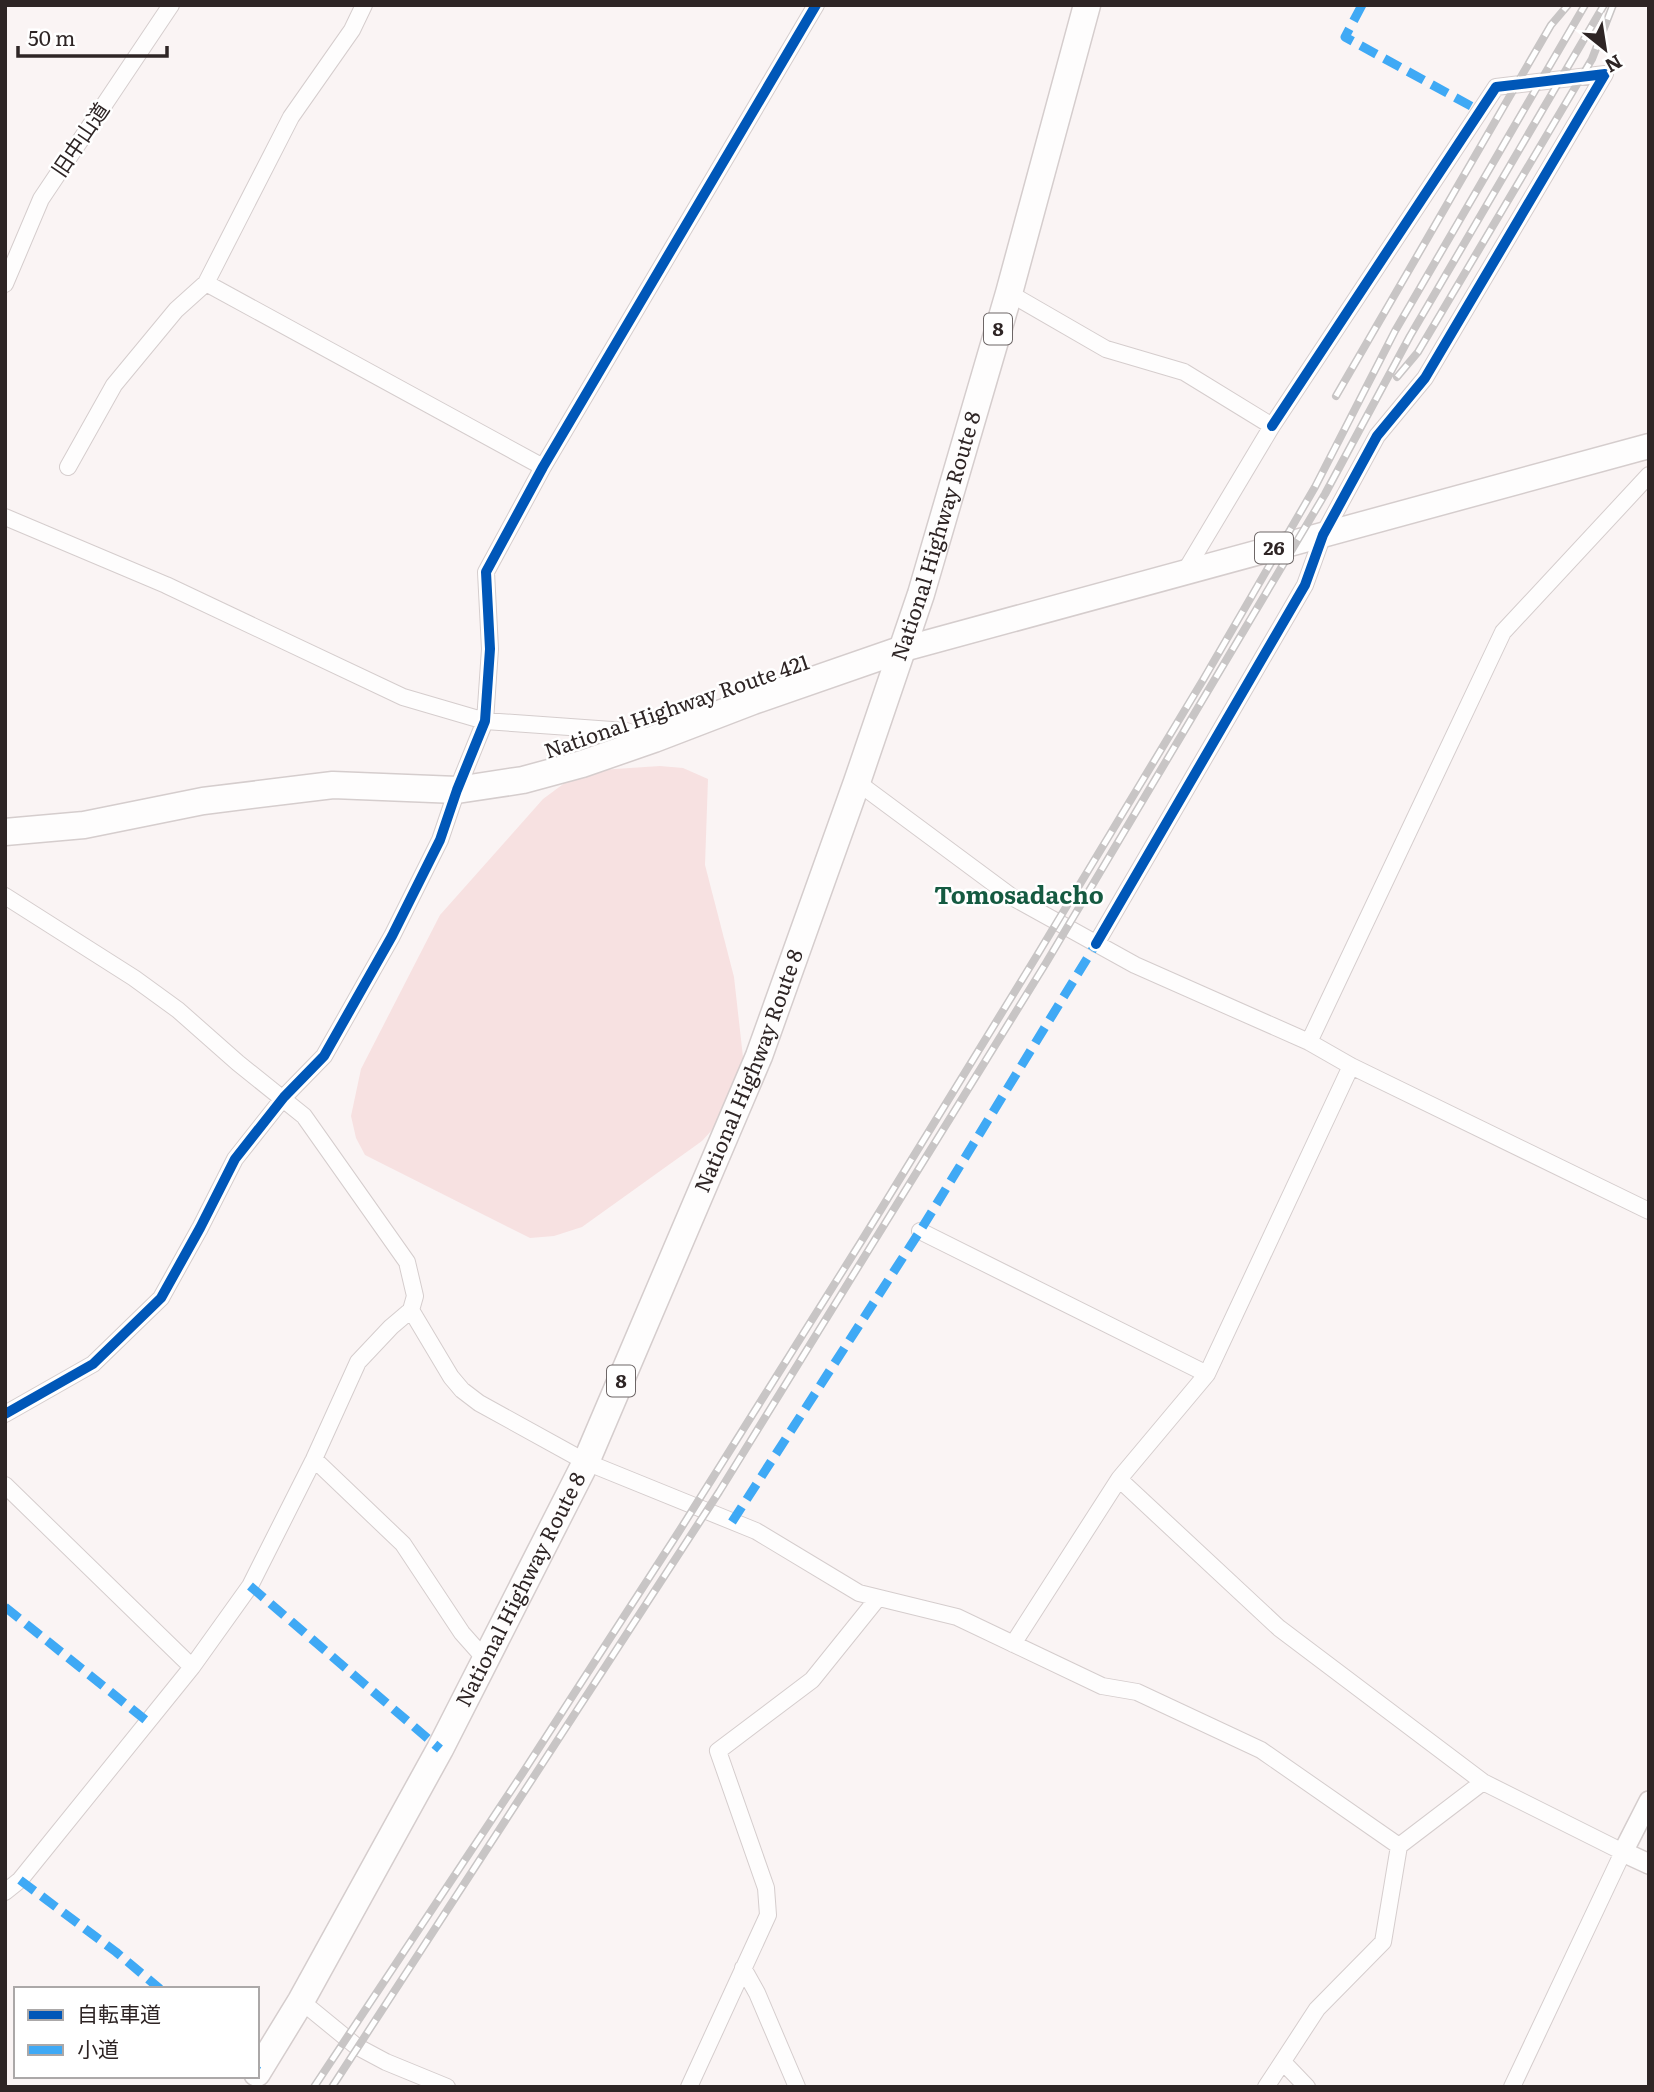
<svg xmlns="http://www.w3.org/2000/svg" width="1654" height="2092" font-family="Literata,'Noto Sans JP',serif">
	<style>
		.green { fill: #f7e1e1 }
		.lines { fill: none; stroke-linecap: round; stroke-linejoin: round }
		.minor-casing { stroke: #d5cdcd; stroke-width: 18 }
		.tertiary-casing { stroke: #d5cdcd; stroke-width: 22 }
		.primary-casing { stroke: #d5cdcd; stroke-width: 27 }
		.trunk-casing { stroke: #d5cdcd; stroke-width: 29 }
		.minor { stroke: #fefdfd; stroke-width: 16 }
		.tertiary { stroke: #fefdfd; stroke-width: 19 }
		.primary { stroke: #fefdfd; stroke-width: 24 }
		.trunk { stroke: #fefdfd; stroke-width: 26 }
		.rail-casing { stroke: #c8c5c5; stroke-width: 8 }
		.rail { stroke: #fff; stroke-width: 5; stroke-dasharray: 16; stroke-linecap: butt }
		.quiet { stroke: #3fa9f5; stroke-width: 9; stroke-dasharray: 18 9; stroke-linecap: butt }
		.cycleway-casing { stroke: #fff; stroke-width: 15 }
		.cycleway { stroke: #0057b8; stroke-width: 10 }
		.labels { text-anchor: middle; stroke-width: 5; stroke-linejoin: round; paint-order: stroke }
		.shield { fill: #fff; stroke: #6d6666; stroke-width: 2 }
		.shield-label { font-size: 19px; font-weight: bold; fill: #2e2525 }
		.street-label { font-size: 21px; fill: #2e2525; stroke: #fff }
		.quarter-label { font-size: 24px; font-weight: bold; fill: #155a41; stroke: #fff }
	</style>
	<rect width="100%" height="100%" fill="#faf4f4"/>
	<path class="green" d="M660 766 683 768 708 779 705 865 734 977 744 1066 729 1111 702 1141 582 1227 554 1236 530 1238 365 1155 356 1138 351 1116 361 1069 440 915 543 799 566 782 600 770Z"/>
	<g class="lines">
		<defs>
			<path id="minor" d="M364 5 352 30 291 117 206 283 543 467
				M5 284 41 199 171 5
				M1009 293 1106 349 1184 372 1272 426 1184 573
				M68 467 114 385 176 310 206 283
				M5 517 166 585 403 697 485 721 626 731 652 739
				M857 782 1012 897 1135 965 1309 1042 1351 1066 1649 1211
				M5 896 134 978 178 1010 238 1063 304 1116 407 1262 415 1296 411 1310 391 1327 358 1362 314 1459 250 1586 192 1667 20 1880 5 1892
				M1096 944 1305 585 1323 535 1377 436 1425 378 1605 74 1496 87 1272 426
				M1309 1042 1503 632 1649 475
				M920 1231 1207 1374 1119 1479 1279 1628 1483 1782 1623 1852 1512 2087
				M411 1310 451 1377 462 1390 479 1403 586 1462 756 1531 859 1593 957 1617 1102 1686 1137 1692 1261 1750 1399 1846
				M1207 1374 1351 1066
				M5 1414 93 1364 161 1298 200 1228 235 1159 284 1097 324 1056 392 936 440 840 457 790 485 721 490 649 486 572 543 467 816 5
				M314 1459 403 1544 462 1633 486 1660
				M5 1485 192 1667
				M1013 1644 1119 1479
				M743 1968 757 1993 797 2087
				M301 2001 356 2046 386 2062 447 2087
				M1283 2062 1307 2087
				M689 2087 768 1915 766 1888 718 1751 812 1680 878 1598
				M1266 2087 1317 2009 1383 1942 1399 1846 1483 1782"/>
			<path id="tertiary" d="M1649 1801 1623 1852 1649 1864"/>
			<path id="primary" d="M900 650 1649 446"/>
			<g id="trunk">
				<path d="M5 832 84 825 203 801 333 785 457 790 523 780 582 764 654 739 753 701 900 650"/>
				<path id="s1" d="M257 2073 301 2001 440 1749 586 1462 759 1056 857 782 921 594 1009 293 1087 5"/>
			</g>
		</defs>
		<use href="#minor" class="minor-casing"/>
		<use href="#tertiary" class="tertiary-casing"/>
		<use href="#primary" class="primary-casing"/>
		<use href="#trunk" class="trunk-casing"/>
		<use href="#minor" class="minor"/>
		<use href="#tertiary" class="tertiary"/>
		<use href="#primary" class="primary"/>
		<use href="#trunk" class="trunk"/>
		<defs>
			<path id="rail" d="M1397 377 1418 352 1592 59 1613 5
				M1336 396 1551 25 1568 5
				M314 2087 522 1774 678 1533 864 1237 1036 957 1203 680 1315 487 1395 331 1585 5
				M332 2087 719 1492 1046 963 1325 494 1410 336 1604 5"/>
		</defs>
		<use href="#rail" class="rail-casing"/>
		<use href="#rail" class="rail"/>
		<path class="quiet" d="M1362 5 1345 37 1480 111
			M732 1522 920 1231 1096 944
			M250 1586 440 1749
			M5 1607 148 1722
			M20 1880 116 1952 160 1989
			M257 2070 258 2071"/>
		<defs>
			<path id="cycleway" d="M1096 944 1305 585 1323 535 1377 436 1425 378 1605 74 1496 87 1272 426
				M5 1414 93 1364 161 1298 200 1228 235 1159 284 1097 324 1056 392 936 440 840 457 790 485 721 490 649 486 572 543 467 816 5"/>
		</defs>
		<use href="#cycleway" class="cycleway-casing"/>
		<use href="#cycleway" class="cycleway"/>
	</g>
	<g class="labels">
		<g class="shield">
			<rect x="984" y="313.5" width="28" height="31" rx="5"/>
			<rect x="1255" y="532.5" width="38" height="31" rx="5"/>
			<rect x="607" y="1365.5" width="28" height="31" rx="5"/>
		</g>
		<g class="shield-label">
			<text x="998" y="336">8</text>
			<text x="1274" y="555">26</text>
			<text x="621" y="1388">8</text>
		</g>
		<g class="street-label">
			<text transform="translate(81 140) rotate(-56)" y="7">旧中山道</text>
			<text dy="7" stroke="none"><textPath href="#s1" startOffset="1685">National Highway Route 8</textPath></text>
			<text transform="translate(677 707) rotate(-19)" y="7">National Highway Route 421</text>
			<text dy="7" stroke="none"><textPath href="#s1" startOffset="1118">National Highway Route 8</textPath></text>
			<text dy="7" stroke="none"><textPath href="#s1" startOffset="551">National Highway Route 8</textPath></text>
		</g>
		<g class="quarter-label">
			<text x="1019" y="904">Tomosadacho</text>
		</g>
	</g>
	<rect width="1654" height="2092" fill="none" stroke="#2e2525" stroke-width="14"/>
	<rect x="14" y="1987" width="245" height="91" fill="#ffffff" stroke="#aba8a8" stroke-width="2"/>
	<rect x="28" y="2010" width="35" height="10" fill="#0057b8" stroke="#aba8a8" stroke-width="2"/>
	<text x="77" y="2022" font-size="21" fill="#2e2525">自転車道</text>
	<rect x="28" y="2045" width="35" height="10" fill="#3fa9f5" stroke="#aba8a8" stroke-width="2"/>
	<text x="77" y="2057" font-size="21" fill="#2e2525">小道</text>
	<g transform="translate(1605 49) rotate(150)" stroke="#ffffff" stroke-width="5" paint-order="stroke">
	<path d="M0-5L12 26L0 18L-12 26Z" fill="#2e2525"/>
	<text y="-10" font-size="19" font-weight="bold" text-anchor="middle" fill="#2e2525">N</text>
	</g>
	<path d="M18 46v10h149v-10" fill="none" stroke="#2e2525" stroke-width="3.5"/>
	<text x="28" y="46" font-size="21" fill="#2e2525" stroke="#ffffff" stroke-width="5" paint-order="stroke">50 m</text>
</svg>
